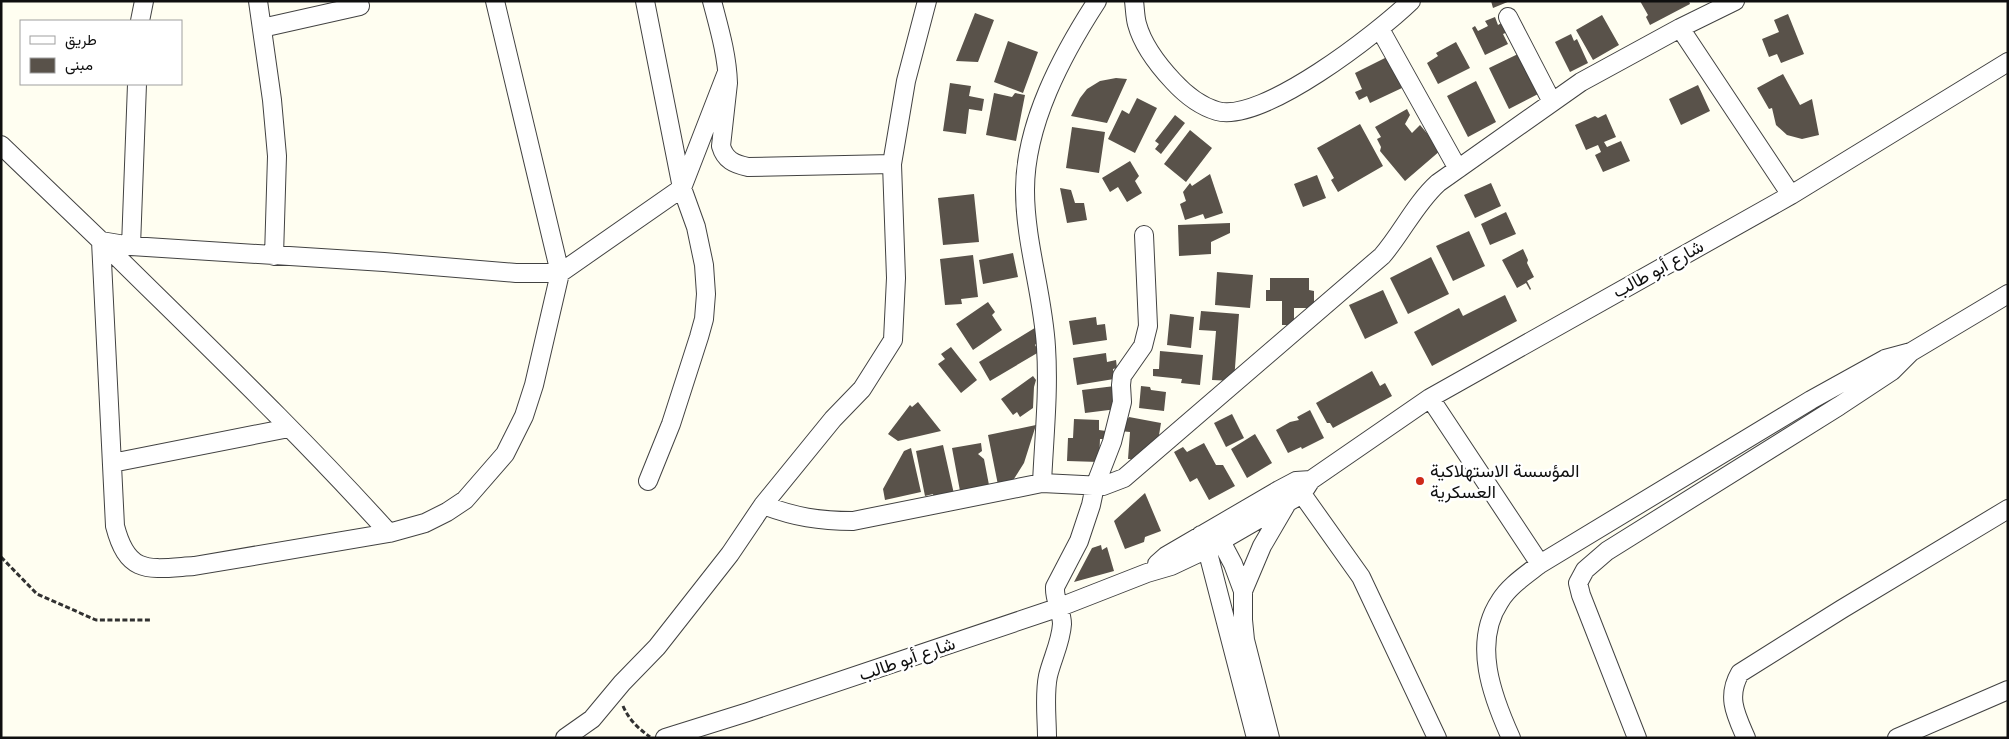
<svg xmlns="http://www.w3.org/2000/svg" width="2009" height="739" font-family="'Source Serif 4',Vazirmatn,serif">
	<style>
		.building { fill: #59524a }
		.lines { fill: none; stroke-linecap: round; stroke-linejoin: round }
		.minor-casing { stroke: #424242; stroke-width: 20 }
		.path { stroke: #313131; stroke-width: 3; stroke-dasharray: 5 2.5; stroke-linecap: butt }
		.minor { stroke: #fff; stroke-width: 18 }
		.poi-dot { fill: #ce2919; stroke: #fff; stroke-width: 2 }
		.labels { text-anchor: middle; stroke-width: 5; stroke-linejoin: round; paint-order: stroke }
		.street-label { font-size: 18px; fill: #0f0f0f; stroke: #fff }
		.poi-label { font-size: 18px; fill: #0f0f0f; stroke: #fff; text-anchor: start }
	</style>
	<rect width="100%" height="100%" fill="#fffef1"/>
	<path class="building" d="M1491 1H1510L1493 8Z
		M1640 1H1689L1690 4 1650 25 1646 17 1648 15Z
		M975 13 994 20 978 62 956 61Z
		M1788 14 1804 54 1781 63 1777 54 1769 57 1762 39 1779 32 1774 20Z
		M1602 15 1619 45 1593 60 1576 30Z
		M1495 17 1498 25 1505 21 1510 31 1503 34 1508 44 1485 55 1472 28 1475 26 1478 31 1488 26 1485 21Z
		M1571 34 1574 41 1577 39 1588 63 1570 72 1555 42Z
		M1008 41 1038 52 1023 93 994 82Z
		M1456 42 1470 68 1438 84 1427 63 1438 56 1436 53Z
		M1518 54 1540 93 1509 109 1489 68Z
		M1387 57 1402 88 1370 103 1367 96 1359 100 1355 92 1362 89 1355 73Z
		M1783 74 1800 105 1812 99 1819 135 1802 139 1787 135 1776 125 1772 108 1769 109 1757 88Z
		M1116 78 1127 79 1107 123 1071 116 1080 98 1087 89 1100 81Z
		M1476 81 1496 122 1468 137 1447 96Z
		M950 83 971 86 969 96 984 99 982 111 969 109 966 134 943 131Z
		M1698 85 1710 111 1681 125 1669 99Z
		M994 93 1012 97 1015 93 1025 95 1016 141 986 135Z
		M1137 98 1157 108 1135 153 1108 139 1122 110 1129 114Z
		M1407 109 1410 115 1405 124 1412 133 1420 125 1441 150 1405 181 1380 151 1381 147 1377 139 1381 137 1375 127Z
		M1606 114 1616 137 1604 142 1607 147 1621 141 1630 161 1603 172 1595 155 1601 152 1598 145 1586 150 1575 125 1595 116 1598 118Z
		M1175 115 1185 123 1161 154 1155 149 1159 144 1155 141Z
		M1360 124 1383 166 1338 192 1331 180 1334 178 1317 148Z
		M1072 127 1105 132 1099 173 1066 168Z
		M1190 130 1212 148 1186 182 1164 164Z
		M1130 161 1139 176 1135 181 1142 193 1127 202 1118 187 1110 192 1102 178Z
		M1210 174 1223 213 1205 219 1203 214 1185 220 1180 204 1186 201 1183 192 1190 183 1192 186Z
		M1317 175 1326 198 1303 207 1294 184Z
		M1491 183 1501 206 1475 218 1464 195Z
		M1060 188 1071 190 1075 203H1084L1087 220 1067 223Z
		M974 194 979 242 943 245 938 198Z
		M1506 212 1516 234 1490 245 1481 224Z
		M1230 223V233L1211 242V254L1179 256 1178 225Z
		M1469 231 1485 266 1453 281 1436 246Z
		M1523 249 1528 260 1527 263 1534 277 1527 281 1531 289 1530 290 1526 283 1517 288 1502 260Z
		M1013 253 1018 277 983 284 979 260Z
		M973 255 978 297 961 299 962 304 945 305 940 259Z
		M1431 257 1449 294 1408 314 1390 278Z
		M1217 272 1253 275 1250 308 1215 305Z
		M1270 278H1309V290L1314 291V308H1294V325H1282V301H1266V290H1270Z
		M1383 290 1398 323 1365 339 1349 305Z
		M1505 295 1517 321 1432 366 1414 332 1459 308 1463 316Z
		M988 302 995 312 992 315 1002 330 973 350 956 324Z
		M1201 311 1239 314 1234 381 1212 380 1216 331 1199 330Z
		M1170 314 1194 317 1191 348 1167 345Z
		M1096 317 1097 325 1105 324 1107 340 1073 345 1069 321Z
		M1038 326 1040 339 1035 345 1039 352 990 381 979 362Z
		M951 347 977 380 961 393 938 364 945 359 941 354Z
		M1160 351 1203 355 1200 385 1181 383 1182 379 1153 376V369H1159Z
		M1106 353 1107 362 1116 360 1117 368 1113 369 1114 379 1077 385 1073 358Z
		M1372 371 1380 386 1385 383 1392 396 1333 428 1330 423H1327L1316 403Z
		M1033 376 1036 380 1034 387 1033 408 1020 417 1017 412 1013 415 1001 399Z
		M1115 386 1117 409 1085 413 1082 390Z
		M1141 386 1150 387 1151 390 1166 392 1164 411 1139 408Z
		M918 402 941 431 898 441 888 434 910 405 912 407Z
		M1310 410 1324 438 1302 449 1301 447 1288 453 1276 430 1290 422 1299 420 1297 417Z
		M1232 414 1244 438 1226 447 1214 423Z
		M1129 417 1161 423 1157 447 1140 459H1128L1130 432 1120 431Z
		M1074 419 1099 420V430L1106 431V439H1100L1099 462 1067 461 1068 438H1073Z
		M1036 425 1024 463 1012 482 998 485 988 435Z
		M1255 434 1272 463 1247 478 1231 449Z
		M981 443 982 451 978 454 984 459 989 485 960 491 952 448Z
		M1204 443 1216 465H1223L1235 486 1209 500 1197 478 1190 482 1174 452 1183 447 1187 452Z
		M943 445 954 494 934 499 933 494 925 496 916 451Z
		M911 448 921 492 885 500 883 489 904 451Z
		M1145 493 1161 531 1145 537 1144 542 1125 549 1114 521Z
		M1101 545 1102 550 1107 547 1114 571 1074 582 1092 548Z"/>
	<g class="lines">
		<defs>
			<path id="minor" d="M258 1 272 100 277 156 274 256
				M645 1 682 188 696 227 704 265 706 294 704 319 699 337 671 424 648 481
				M712 1C719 28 727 54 728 83L721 146C725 160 734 164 748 167L892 164
				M1134 1C1135 8 1135 17 1137 24 1143 46 1158 65 1173 81 1184 93 1200 106 1217 111 1262 124 1379 32 1411 1
				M1508 17 1552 102
				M140 21 144 1
				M262 28 360 6
				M1680 28 1791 195
				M1380 29 1458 169
				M1 145 101 241 131 246 384 262 516 273H560L682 188 727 72
				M101 241 115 526C128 576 149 569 194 566L389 533 425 523 447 512 465 500 505 454 524 416 534 385 560 273 495 1
				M101 241C198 337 298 432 389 533
				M131 246 137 84
				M1430 398 1540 564
				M112 463 289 428
				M1042 483C1044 438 1049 392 1046 347 1043 294 1025 243 1025 190 1025 124 1062 55 1097 1
				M1302 494 1361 577 1437 738
				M763 505C795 517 819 521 853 521L1042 483 1103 486 1124 478 1382 256C1402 233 1415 204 1438 183L1581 82 1680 28 1735 1
				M1214 528 1233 564 1243 591V620L1245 640 1270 738
				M1201 535 1207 549 1256 738
				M1157 564 1166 556 1279 490 1296 481 1311 480
				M1243 591 1262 546 1286 505
				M565 738 592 719 622 683 657 647 730 554 763 505 833 419 862 389 893 340 896 278 892 164 906 81 927 1
				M665 738 748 712 1060 607 1147 573 1171 566 1207 549 1302 494 1311 480 1430 398 1791 195 2008 62
				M1047 738C1047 718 1044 695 1048 676 1052 659 1061 642 1062 624 1062 611 1054 600 1055 587L1079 541 1091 505 1095 486 1112 442 1122 402 1121 385 1122 376 1143 346 1148 326 1144 235
				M1511 738C1492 696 1472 643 1500 601 1509 586 1526 575 1540 564L1811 400 1885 359 1911 352 2008 294
				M1637 738 1581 595 1578 583 1585 570 1607 551 1839 406 1892 371 1910 353
				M1746 738C1736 715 1726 697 1740 673L1842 609 2008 509
				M1897 738 2008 690"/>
		</defs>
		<use href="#minor" class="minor-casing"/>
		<path class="path" d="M1 557 37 594 96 620H152
			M623 706C629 720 638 728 650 737"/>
		<use href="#minor" class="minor"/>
	</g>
	<circle class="poi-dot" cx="1420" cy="481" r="5"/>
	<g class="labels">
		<g class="street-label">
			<text transform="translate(1658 269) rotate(-29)" y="6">شارع أبو طالب</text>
			<text transform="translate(907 659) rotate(-19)" y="6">شارع أبو طالب</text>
		</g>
		<g class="poi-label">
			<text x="1430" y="477">المؤسسة الاستهلاكية<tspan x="1430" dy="21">العسكرية</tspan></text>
		</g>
	</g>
	<rect width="2009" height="739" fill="none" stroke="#0f0f0f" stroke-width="5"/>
	<rect x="20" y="20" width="162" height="65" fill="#ffffff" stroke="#9f9f9f"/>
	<rect x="30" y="36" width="25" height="8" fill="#ffffff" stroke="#9f9f9f"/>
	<text x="65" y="45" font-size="15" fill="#0f0f0f">طريق</text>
	<rect x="30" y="58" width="25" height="15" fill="#59524a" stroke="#9f9f9f"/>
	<text x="65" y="70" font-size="15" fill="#0f0f0f">مبنى</text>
</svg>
